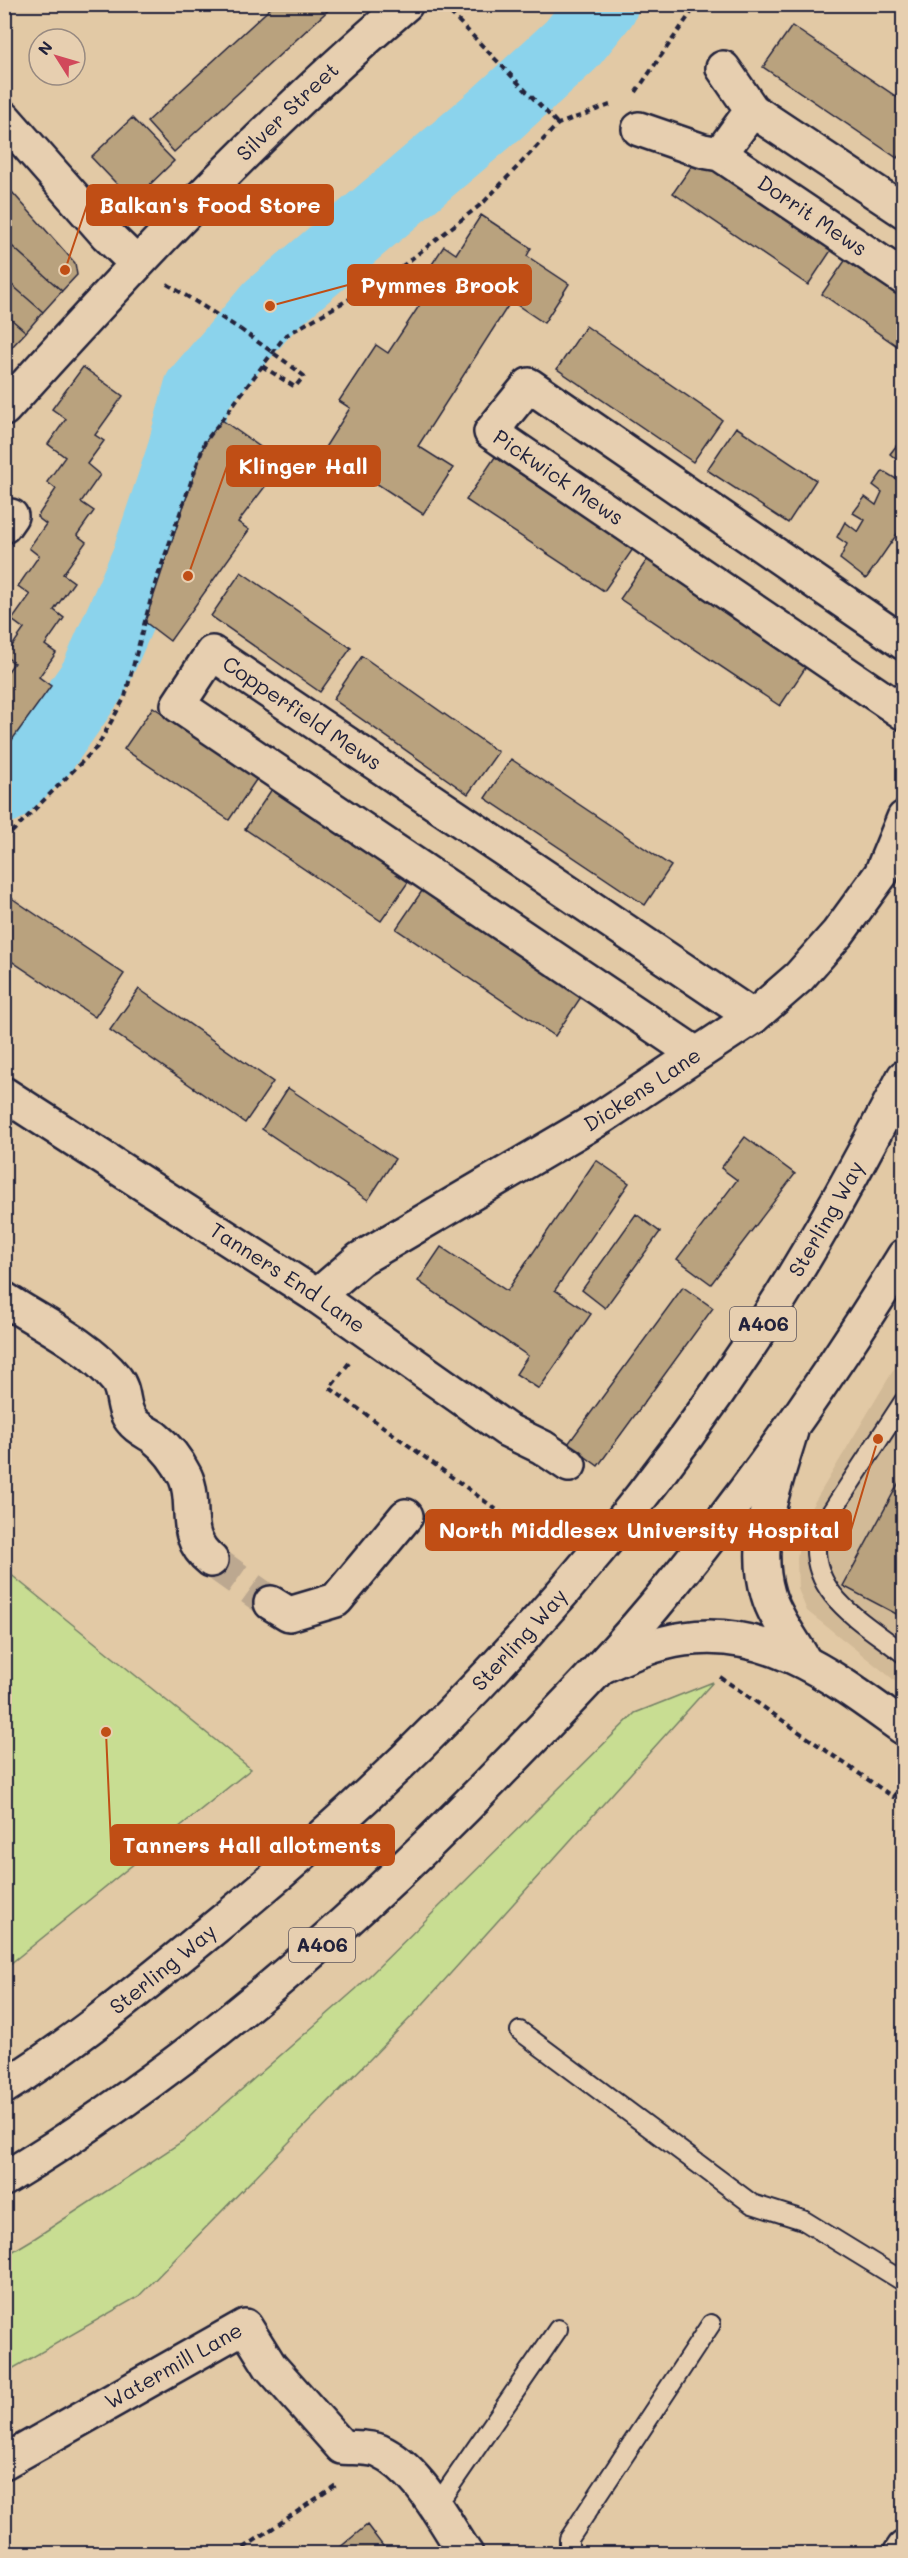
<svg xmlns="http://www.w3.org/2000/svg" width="908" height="2558" font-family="Mali,sans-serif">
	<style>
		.built { fill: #d2ba97 }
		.green { fill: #c8dd92; stroke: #758066; stroke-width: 1.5 }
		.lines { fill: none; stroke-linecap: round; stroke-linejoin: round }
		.river { stroke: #8bd3ec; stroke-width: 69 }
		.building { fill: #b9a27e; stroke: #22223b; stroke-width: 1.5 }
		.street-tunnel { stroke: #bca890; stroke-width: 33; stroke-dasharray: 33 16; stroke-linecap: butt }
		.lane-casing { stroke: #22223b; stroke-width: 22 }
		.street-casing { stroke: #22223b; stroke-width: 38 }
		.secondary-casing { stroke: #22223b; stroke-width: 38 }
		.highway-casing { stroke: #22223b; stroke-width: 38 }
		.path { stroke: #22223b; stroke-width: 4; stroke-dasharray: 6 4.5; stroke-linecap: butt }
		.lane { stroke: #e7cfb0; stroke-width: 18 }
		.street { stroke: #e7cfb0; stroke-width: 33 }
		.secondary { stroke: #e7cfb0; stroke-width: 33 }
		.highway { stroke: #e7cfb0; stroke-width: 33 }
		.path-bridge { stroke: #22223b; stroke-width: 4; stroke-dasharray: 6 4.5; stroke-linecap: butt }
		.labels { text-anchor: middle; stroke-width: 6; stroke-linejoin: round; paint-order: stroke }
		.shield { fill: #e7cfb0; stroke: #5d565e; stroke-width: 1.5 }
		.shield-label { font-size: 20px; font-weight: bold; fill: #22223b }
		.street-label { font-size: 21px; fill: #22223b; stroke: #e7cfb0 }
		.leader { fill: none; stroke: #c04e15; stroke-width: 2 }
		.callout-dot { fill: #c04e15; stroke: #e7cfb0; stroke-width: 2 }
		.callout { fill: #c04e15; stroke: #c04e15; stroke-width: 2 }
		.callout-label { font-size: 22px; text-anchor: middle; font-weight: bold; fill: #fff }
	</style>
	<rect width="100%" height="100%" fill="#e2c9a5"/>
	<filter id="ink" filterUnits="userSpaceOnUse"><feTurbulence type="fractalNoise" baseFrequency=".0167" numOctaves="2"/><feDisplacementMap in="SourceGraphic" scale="12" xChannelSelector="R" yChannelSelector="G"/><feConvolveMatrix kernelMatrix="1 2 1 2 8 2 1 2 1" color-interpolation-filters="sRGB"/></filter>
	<g filter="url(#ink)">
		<path class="built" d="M903 1354V1687L807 1611 798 1589 797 1558 802 1523Z"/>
		<path class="green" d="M4 1569 251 1769 5 1968H4Z
			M713 1682 414 2014 139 2296 5 2373V2256L35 2238 183 2141 356 1989 635 1713Z"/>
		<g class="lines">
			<path class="river" d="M4 789 41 754 94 678 146 559 180 457 198 390 270 306 496 114 571 45 604 4"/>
		</g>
		<path class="building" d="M275 4H335L174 152 147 122Z
			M792 26 904 102V149L897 158 763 67Z
			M132 118 174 161 133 201 91 157Z
			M702 151 836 243 808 285 673 193Z
			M12 192 75 263 77 275 62 291 4 239V200Z
			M481 215 531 248 527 256 569 284 544 323 511 301 418 446 453 468 423 514 324 449 350 408 339 401 376 345 388 353 423 300 413 293 444 246 456 254Z
			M4 239 62 291 43 312 4 278Z
			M851 252 904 288 903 350 822 294Z
			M4 278 43 312 26 332 4 313Z
			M4 313 26 332 8 351 4 348Z
			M586 326 722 420 693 462 557 369Z
			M83 367 123 396 95 435 104 441 87 464 100 475 81 502 94 511 77 535 86 542 63 574 74 582 54 610 64 618 45 645 56 653 39 677 51 686 4 751V677L14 663 5 656 24 629 12 620 30 595 18 586 39 556 29 548 46 524 37 517 56 489 47 482 65 457 48 444 66 419 52 409Z
			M222 420 283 463 238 522 249 530 170 641 145 622 205 442Z
			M736 427 816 480 788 523 707 470Z
			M900 441 904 443V524L866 579 840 559 847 544 837 537 845 522 858 532 865 520 853 513 865 497 876 505 882 492 873 485 883 471 896 479 903 465 890 454Z
			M495 457 633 549 604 591 466 500Z
			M649 557 808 664 780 706 620 599Z
			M241 572 351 648 320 692 211 616Z
			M362 656 498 752 468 794 333 699Z
			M153 707 258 777 229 820 124 749Z
			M511 759 671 866 645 905 485 798Z
			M274 786 411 878 381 921 245 829Z
			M424 888 583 994 555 1036 396 929Z
			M4 893 124 974 95 1017 4 956Z
			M139 989 273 1082 245 1123 110 1030Z
			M288 1088 395 1159 368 1200 262 1129Z
			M745 1137 795 1174 711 1284 677 1259 737 1180 721 1168Z
			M596 1160 629 1183 555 1290 591 1314 539 1389 516 1374 528 1356 418 1281 441 1247 507 1291Z
			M636 1214 660 1232 605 1308 582 1290Z
			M683 1287 713 1308 598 1466 568 1444Z
			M904 1473V1618L843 1586Z
			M367 2525 389 2554H333V2553Z"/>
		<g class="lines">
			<path class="street-tunnel" d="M211 1560 271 1603"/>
			<defs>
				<path id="lane" d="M904 1401 817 1534C807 1594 862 1621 904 1654
					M520 2031 752 2204 803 2220 904 2282
					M435 2508 558 2329
					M569 2554V2539L711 2324"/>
				<g id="street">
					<path d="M723 68 752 110 904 211"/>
					<path d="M4 118 107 235 136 263"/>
					<path id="s1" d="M639 129 703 151 720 154 904 278"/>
					<path d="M720 154 752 110"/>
					<path d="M4 526 11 516"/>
					<path id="s2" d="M904 643 529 385 491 432 904 713"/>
					<path id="s3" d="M696 1054 178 705 212 653 753 1017"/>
					<path id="s4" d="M4 1094 317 1296 507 1430 542 1447 569 1465"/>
					<path id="s5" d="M317 1296 360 1259 602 1117 753 1017 799 977 838 933 881 874 904 818"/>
					<path d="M4 1299C41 1323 88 1345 116 1379 126 1391 121 1409 132 1421 137 1428 146 1432 154 1437 168 1448 177 1460 185 1476 198 1503 180 1536 211 1560"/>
					<path d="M271 1603 289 1614 336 1600 406 1516"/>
					<path id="s6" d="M4 2462 245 2326 270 2366 342 2447C353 2448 370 2447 379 2451 419 2469 443 2520 466 2554"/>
					<path d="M900 2554 904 2548"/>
				</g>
				<g id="secondary">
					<path id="s7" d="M4 409C132 267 261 128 406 4"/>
					<path d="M791 1431C776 1482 752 1540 768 1594 774 1616 792 1639 803 1659"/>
					<path d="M601 1667C628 1655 655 1643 684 1639 770 1626 838 1681 904 1728"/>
				</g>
				<g id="highway">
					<path id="s8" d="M4 2087C76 2042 142 1987 207 1934 414 1767 599 1573 746 1351 805 1263 855 1171 904 1077"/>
					<path d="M4 2179C187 2069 350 1927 498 1774 557 1713 617 1653 670 1587 756 1482 833 1371 904 1256"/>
				</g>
			</defs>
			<use href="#lane" class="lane-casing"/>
			<use href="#street" class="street-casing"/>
			<use href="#secondary" class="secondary-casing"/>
			<use href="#highway" class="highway-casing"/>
			<path class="path" d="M443 5 558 124
				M636 92 697 4
				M167 284 240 329
				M262 366 295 387 304 376 290 365
				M4 840 97 747 125 697 154 587 205 442 285 336 391 275 484 202 558 124 610 105
				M349 1363 330 1388 534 1537
				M720 1677 893 1797 904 1782
				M235 2554 339 2483"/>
			<use href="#lane" class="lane"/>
			<use href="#street" class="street"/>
			<use href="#secondary" class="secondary"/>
			<use href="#highway" class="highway"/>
			<path class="path-bridge" d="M240 329 290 365"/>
		</g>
	</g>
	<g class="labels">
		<g class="shield">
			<rect x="730" y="1307" width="66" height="34" rx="4.5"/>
			<rect x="289" y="1928" width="66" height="34" rx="4.5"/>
		</g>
		<g class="shield-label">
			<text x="763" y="1331">A406</text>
			<text x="322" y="1952">A406</text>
		</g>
		<g class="street-label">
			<text dy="7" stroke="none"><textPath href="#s7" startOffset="411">Silver Street</textPath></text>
			<text dy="7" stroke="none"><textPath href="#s1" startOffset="196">Dorrit Mews</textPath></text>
			<text dy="7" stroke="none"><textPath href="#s2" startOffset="597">Pickwick Mews</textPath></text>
			<text dy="7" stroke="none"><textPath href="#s3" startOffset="795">Copperfield Mews</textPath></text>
			<text dy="7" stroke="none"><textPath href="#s5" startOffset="386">Dickens Lane</textPath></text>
			<text dy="7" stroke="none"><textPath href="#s8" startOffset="1206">Sterling Way</textPath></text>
			<text dy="7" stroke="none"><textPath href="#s4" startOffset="338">Tanners End Lane</textPath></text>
			<text dy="7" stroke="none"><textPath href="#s8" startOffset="684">Sterling Way</textPath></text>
			<text dy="7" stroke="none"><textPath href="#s8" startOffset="198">Sterling Way</textPath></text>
			<text dy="7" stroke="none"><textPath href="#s6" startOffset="195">Watermill Lane</textPath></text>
		</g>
	</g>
	<path class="leader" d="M65 270L87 205M270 306L348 285M188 576L227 466M878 1439L851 1530M106 1732L111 1845"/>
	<g class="callout-dot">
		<circle cx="65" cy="270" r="6"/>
		<circle cx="270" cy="306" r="6"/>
		<circle cx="188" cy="576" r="6"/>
		<circle cx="878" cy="1439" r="6"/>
		<circle cx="106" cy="1732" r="6"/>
	</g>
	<g class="callout">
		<rect x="87" y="185" width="246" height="40" rx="6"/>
		<rect x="348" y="265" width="183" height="40" rx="6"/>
		<rect x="227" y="446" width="153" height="40" rx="6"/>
		<rect x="426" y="1510" width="425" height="40" rx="6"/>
		<rect x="111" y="1825" width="283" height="40" rx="6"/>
	</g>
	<g class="callout-label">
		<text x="210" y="213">Balkan's Food Store</text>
		<text x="440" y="293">Pymmes Brook</text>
		<text x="303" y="474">Klinger Hall</text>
		<text x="639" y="1538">North Middlesex University Hospital</text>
		<text x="252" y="1853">Tanners Hall allotments</text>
	</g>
	<rect width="908" height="2558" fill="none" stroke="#e7cfb0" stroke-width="24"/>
	<rect x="12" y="12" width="884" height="2534" fill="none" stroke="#22223b" stroke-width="2" filter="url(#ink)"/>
	<g transform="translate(57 57) rotate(307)"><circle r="28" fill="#e7cfb0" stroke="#988a81" stroke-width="1.5"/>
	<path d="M0-4.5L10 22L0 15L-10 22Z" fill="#d1495b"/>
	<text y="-9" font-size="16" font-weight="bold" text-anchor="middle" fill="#22223b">N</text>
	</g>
</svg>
